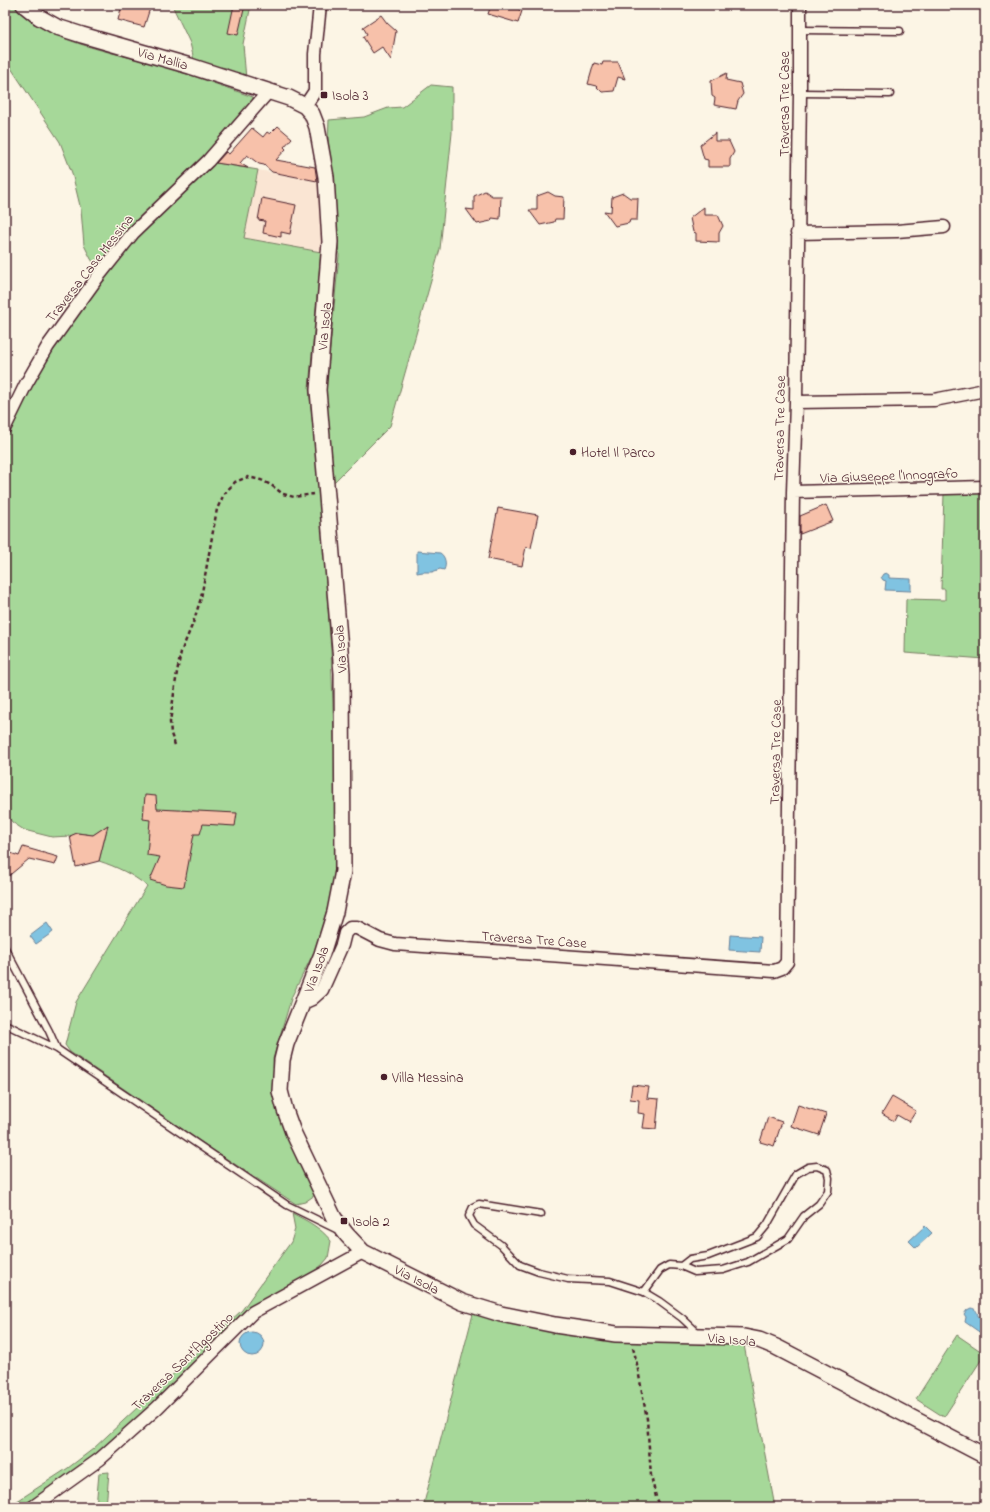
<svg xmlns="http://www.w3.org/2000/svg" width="990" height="1512" font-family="'Indie Flower',sans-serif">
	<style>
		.built { fill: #fae5d3 }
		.green { fill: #a6d899; stroke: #787c62 }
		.water { fill: #80c3e1; stroke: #6a8198 }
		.building { fill: #f7c1aa; stroke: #4a1f2b }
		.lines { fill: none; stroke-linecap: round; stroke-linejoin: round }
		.service-casing { stroke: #4a1f2b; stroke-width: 9 }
		.minor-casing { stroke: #4a1f2b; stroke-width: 15 }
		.tertiary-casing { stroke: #4a1f2b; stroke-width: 18 }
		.path { stroke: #4a1f2b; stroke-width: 2.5; stroke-dasharray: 4 3; stroke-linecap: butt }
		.service { stroke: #fcf5e5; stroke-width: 6 }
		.minor { stroke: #fcf5e5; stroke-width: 12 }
		.tertiary { stroke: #fcf5e5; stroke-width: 15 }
		.poi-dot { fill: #4a1f2b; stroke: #fcf5e5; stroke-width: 1.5 }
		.labels { text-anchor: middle; stroke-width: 3; stroke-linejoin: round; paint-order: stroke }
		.street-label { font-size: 14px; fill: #4a1f2b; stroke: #fcf5e5 }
		.poi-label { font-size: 14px; fill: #4a1f2b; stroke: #fcf5e5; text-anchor: start }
	</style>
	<rect width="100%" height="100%" fill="#fcf5e5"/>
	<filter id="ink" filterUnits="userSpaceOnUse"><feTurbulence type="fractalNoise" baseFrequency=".025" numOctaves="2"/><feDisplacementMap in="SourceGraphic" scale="8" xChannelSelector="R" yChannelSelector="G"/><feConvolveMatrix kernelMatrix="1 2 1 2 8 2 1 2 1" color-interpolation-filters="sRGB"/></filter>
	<g filter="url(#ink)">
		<path class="built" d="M258 170 319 181 321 215V252L244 238Z"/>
		<path class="green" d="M5 5H14C23 13 32 22 42 28 76 47 121 54 158 65 190 74 221 86 253 97V101L204 159 98 269 91 259 84 245 81 210 72 173 60 142 5 59Z
			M172 5H251L243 44 246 79 227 73V68L221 67 220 71 194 60 190 43Z
			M431 85 452 87V133L440 249 390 426 334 482 326 407V389L339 256 334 181 328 141 329 120 364 117 388 108 402 107Z
			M211 162 258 170 244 238 321 252 309 388 320 492 331 651 338 845V871L316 948 292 996 273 1059 275 1095 315 1195 305 1202 296 1204 213 1150 70 1052 65 1045 76 1002 147 886C132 874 117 867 99 861L108 825 93 835 78 833 70 836 52 837 24 830 12 822 5 812V438L42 367 65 333 134 239Z
			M985 492V659L905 653 906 599 945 600V589H941L944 494Z
			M292 1213C307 1221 320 1227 331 1241L328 1258 322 1265 313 1272 260 1303 146 1410 93 1458 22 1507H8L68 1468 93 1449 242 1310 291 1242 295 1229Z
			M473 1314 500 1321 622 1340 744 1345 775 1507H423Z
			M957 1335 985 1354 944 1417 916 1399Z
			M109 1472 106 1507H96L99 1473Z"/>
		<path class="water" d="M417 551 440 553C445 556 447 564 444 570L440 569 432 572H423L417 573Z
			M886 573 889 575V578L911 579V591L885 590 886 581 883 580 881 577 883 574Z
			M47 923 53 932 36 944 30 936Z
			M730 935 761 937 760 952 729 950Z
			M925 1226 932 1233 916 1248 909 1241Z
			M971 1308C976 1309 977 1311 978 1316L985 1320V1336L965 1322 966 1317 964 1314 967 1310Z
			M240 1344a12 12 0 1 1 24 0a12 12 0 1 1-24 0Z"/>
		<path class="building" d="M122 5H151L144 27 118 20Z
			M234 5H245L238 35 228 33Z
			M491 5H520L519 10 522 11 518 23 488 14Z
			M381 15 387 23 396 31 391 60 382 47 373 53 363 37 367 34 363 27Z
			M603 62H618L625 79 618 77 614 91 602 92 596 86 588 84 594 63 602 65Z
			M727 73 726 80 740 83 743 94 738 101 736 109 714 105 715 98 712 96 711 81Z
			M278 126 292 138 284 147 286 149 276 160 315 167 317 181 272 172 264 165 259 164 247 155 240 163 248 168 216 163 226 152 229 154 252 128 263 137 267 132 270 134Z
			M715 133V141H729L734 152 730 159V167H708V160L704 159 700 145Z
			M485 191 492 196H501L500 219 492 218 491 221 477 224 466 209 474 210V196Z
			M548 192 555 196 564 197 563 219H555L554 222 540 225 529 210H537V196Z
			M623 193 630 198H638L637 220H630L629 223 615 226 604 211 611 212 612 197Z
			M262 198 296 205 290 234 281 232V237L263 233 265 221 258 220Z
			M704 207V215H718L723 226 719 233V242L696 241V233L693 232 690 218Z
			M826 505 833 521 800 534V516Z
			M498 508 538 515 531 548 526 547 522 566 488 559Z
			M145 795 156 796 157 809 237 813 235 826 203 824 200 834H194L184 887 166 885 150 880 160 857 147 855 150 820 143 819Z
			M108 825 99 861 76 867 70 836 77 833 93 835Z
			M23 847 58 857 55 865 29 859 5 879V851L19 856Z
			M632 1085 649 1087 647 1098 659 1099 656 1129 643 1128 645 1114 638 1113 639 1100 630 1099Z
			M892 1097 916 1111 909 1122 897 1115 894 1121 882 1114Z
			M798 1105 826 1114 819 1135 791 1126Z
			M768 1117 782 1122 774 1146 760 1142Z"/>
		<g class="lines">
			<defs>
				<path id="service" d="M799 30 900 31
					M800 93 890 94
					M5 948 49 1031 57 1049
					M5 1024 57 1049 287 1205 338 1230
					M541 1214 479 1204 473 1207 469 1216 474 1225 501 1245 520 1265 539 1272 568 1279 610 1281 644 1292 659 1301 682 1318 698 1333
					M644 1292 660 1270 669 1265 681 1266 695 1272 723 1270 748 1262 788 1239 804 1216 819 1204 828 1191 829 1178 827 1170 817 1166 808 1167 796 1174 767 1225 757 1237 708 1256 690 1259 681 1266"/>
				<path id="minor" d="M305 106 315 91V54L320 5
					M797 233 897 231 944 227
					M796 402 934 400 985 390
					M5 427 26 384 48 346 97 278 133 233 208 161 269 91
					M793 492 985 487
					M303 1003 312 999 322 990 342 945 345 933 350 928H357L380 940 395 944 774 971 782 968 787 962 793 492 796 402 800 93V5
					M33 1507 100 1459 157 1408 253 1312 363 1252"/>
				<path id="tertiary" d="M24 5 39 17 57 27 82 35 190 66 289 98 305 106 312 114 317 127 326 177 330 242 318 390 342 673 343 871 335 912 322 954 286 1044 282 1060 280 1091 285 1110 293 1132 334 1218 347 1235 363 1252 462 1302 501 1314 555 1325 616 1334 744 1337 759 1340 776 1347 985 1456"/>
			</defs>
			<use href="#service" class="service-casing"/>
			<use href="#minor" class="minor-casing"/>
			<use href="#tertiary" class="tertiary-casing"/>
			<path class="path" d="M175 745 171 734 170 722 177 672 181 652 193 623 201 598 217 509 224 494 235 482 248 477 261 480 271 485 283 494 294 497 313 494
				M633 1348 636 1359 647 1419 651 1476 656 1497 661 1507"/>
			<use href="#service" class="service"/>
			<use href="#minor" class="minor"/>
			<use href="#tertiary" class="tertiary"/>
		</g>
	</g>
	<g class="poi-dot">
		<rect x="320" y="91" width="8" height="8" rx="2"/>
		<circle cx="573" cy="452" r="4"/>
		<circle cx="384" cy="1077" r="4"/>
		<rect x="340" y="1217" width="8" height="8" rx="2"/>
	</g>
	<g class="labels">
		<g class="street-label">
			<text transform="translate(163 58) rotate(16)" y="5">Via Mallia</text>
			<text transform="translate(784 104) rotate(-90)" y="5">Traversa Tre Case</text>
			<text transform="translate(89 268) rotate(-52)" y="5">Traversa Case Messina</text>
			<text transform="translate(324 326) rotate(-85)" y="5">Via Isola</text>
			<text transform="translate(779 428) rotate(-89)" y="5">Traversa Tre Case</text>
			<text transform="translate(889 475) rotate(-2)" y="5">Via Giuseppe l'Innografo</text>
			<text transform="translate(340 649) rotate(-94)" y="5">Via Isola</text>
			<text transform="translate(775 752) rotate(-89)" y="5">Traversa Tre Case</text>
			<text transform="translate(534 939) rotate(4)" y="5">Traversa Tre Case</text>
			<text transform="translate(316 969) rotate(-70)" y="5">Via Isola</text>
			<text transform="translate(417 1279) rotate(27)" y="5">Via Isola</text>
			<text transform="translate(732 1339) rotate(5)" y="5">Via Isola</text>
			<text transform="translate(182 1361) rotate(-44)" y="5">Traversa Sant'Agostino</text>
		</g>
		<g class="poi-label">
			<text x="332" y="100">Isola 3</text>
			<text x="581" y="457">Hotel Il Parco</text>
			<text x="392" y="1082">Villa Messina</text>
			<text x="352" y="1226">Isola 2</text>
		</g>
	</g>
	<rect width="990" height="1512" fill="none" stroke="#fcf5e5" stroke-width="20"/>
	<rect x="10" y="10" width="970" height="1492" fill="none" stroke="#4a1f2b" stroke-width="1.5" filter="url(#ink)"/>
</svg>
